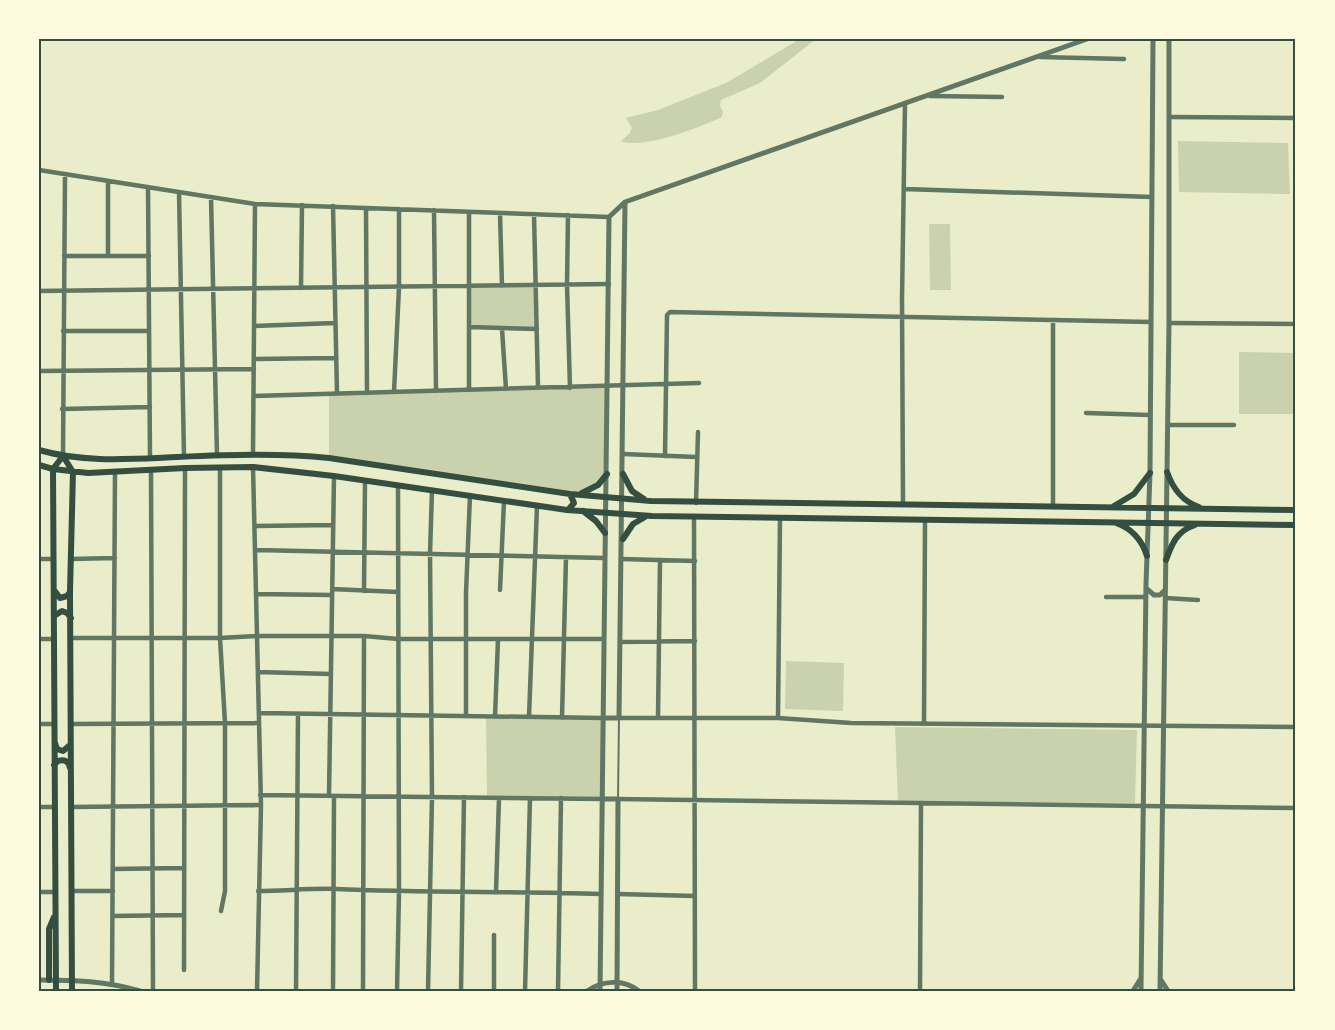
<svg xmlns="http://www.w3.org/2000/svg" width="1335" height="1030" font-family="'Golos Text',sans-serif">
	<style>
		.green { fill: #cad2ad }
		.lines { fill: none; stroke-linecap: round; stroke-linejoin: round }
		.service { stroke: #617663; stroke-width: 2 }
		.minor { stroke: #617663; stroke-width: 4.5 }
		.tertiary { stroke: #617663; stroke-width: 5 }
		.secondary { stroke: #344e41; stroke-width: 6 }
		.neatline { fill: none; stroke: #344e41; stroke-width: 2 }
	</style>
	<rect width="100%" height="100%" fill="#e9edc9"/>
	<path class="green" d="M800 39H816L760 83 721 100 720 106 723 112 722 117C701 127 642 150 621 141L629 134 632 128 626 118 658 110 726 83Z
		M1178 141 1288 143 1290 194 1179 192Z
		M929 224H950L951 290H930Z
		M535 285 537 329 470 327V286Z
		M1239 352 1296 353V414H1239Z
		M608 387 603 480 579 494 329 458V394Z
		M786 661 844 663 843 711 785 709Z
		M486 716 603 718V799L487 798Z
		M895 727 1137 730 1135 803 898 801Z"/>
	<g class="lines">
		<path class="service" d="M618 799 619 718"/>
		<path class="minor" d="M1040 57 1124 59
			M930 96 1002 97
			M1169 117 1296 118
			M39 170 255 204 609 217
			M148 187 150 458
			M904 189 1152 197
			M179 192 184 456
			M211 197 217 455
			M333 206 337 393
			M366 208 367 393
			M434 210 436 391
			M469 212V390
			M500 213 502 286
			M534 214 538 388
			M568 215 567 285 570 388
			M64 256H149
			M108 256V181
			M301 288 302 205
			M39 291 609 284
			M1169 323 1296 324
			M254 326 335 323
			M470 327 537 329
			M502 329 506 389
			M63 331H149
			M254 359 336 358
			M39 371 254 369
			M394 392 399 287V209
			M254 396 699 383
			M62 409 150 407
			M1086 413 1150 415
			M1168 425H1234
			M253 453 255 204
			M623 454 696 457
			M63 456 65 174
			M665 456 667 315 670 312 1151 322
			M220 467V638L225 723V891L221 911
			M253 467 261 805 257 991
			M151 469 153 991
			M696 503 698 432
			M903 505 902 299 905 103
			M1053 507V320
			M694 516 695 991
			M255 526 333 525
			M256 550 604 558
			M39 559H53
			M71 559 115 558
			M621 559 695 561
			M332 589 398 592
			M500 590 504 501
			M364 591 365 481
			M256 594 332 595
			M1106 597H1146
			M1165 598 1198 600
			M71 638H220L256 636H364L398 639H604
			M39 639H54
			M620 642 695 641
			M258 672 331 674
			M259 713 603 718
			M466 716V593L470 495
			M495 717 498 639
			M529 717 537 506
			M562 718 566 557
			M619 718H778L851 723 1296 727
			M658 718 660 560
			M778 718 780 518
			M39 724H54
			M71 724 259 723
			M924 724 925 521
			M260 795 603 799
			M329 796 334 476
			M618 799 1296 808
			M39 807H55
			M71 807 261 805
			M113 869 184 868
			M71 891H113
			M258 891C284 891 310 888 336 889 424 893 513 891 601 894
			M496 891 499 798
			M39 892H55
			M618 894 695 896
			M113 916 184 915
			M184 970 185 468
			M112 983 115 471
			M296 991 298 714
			M333 991 334 796
			M363 991 364 636
			M397 991 399 892 398 486
			M428 991 432 797 430 554 432 490
			M461 991 464 797
			M494 991V935
			M525 991 530 798
			M558 991 561 798
			M920 991 921 803"/>
		<path class="tertiary" d="M1147 589 1154 595H1160L1165 590
			M603 718H619L625 202
			M603 799H618L617 991
			M39 980C74 980 106 981 140 991
			M1161 980 1168 991
			M587 991C603 980 623 979 639 991
			M600 991 609 217 625 202 1087 39
			M1133 991 1141 978
			M1141 991 1146 584 1150 473 1153 39
			M1160 991 1169 323V39"/>
		<path class="secondary" d="M39 450C84 463 130 459 177 457 228 455 278 453 329 458L570 494 651 501 1296 510
			M63 456 73 472 70 591 72 991
			M39 465 53 469 88 473 185 468 253 467 334 476 567 510 652 516 1296 525
			M1167 472C1173 489 1182 501 1199 507
			M623 474 632 491 644 499
			M582 493 598 485 607 474
			M1114 506 1134 494 1150 473
			M568 510 574 503 570 494
			M583 511 596 521 605 533
			M1116 523C1133 529 1142 540 1147 556
			M623 539 633 524 645 517
			M1166 560C1172 543 1177 531 1195 525
			M54 590 60 598 67 596 70 592
			M54 616 62 611 67 613 71 618
			M55 743 57 749 63 751 70 745
			M54 765 58 761C64 759 69 761 70 768
			M49 980V929L54 917
			M56 991 53 469 63 456"/>
	</g>
	<rect width="1335" height="1030" fill="none" stroke="#fefae0" stroke-width="81"/>
	<rect x="40" y="40" width="1254" height="950" class="neatline"/>
</svg>
